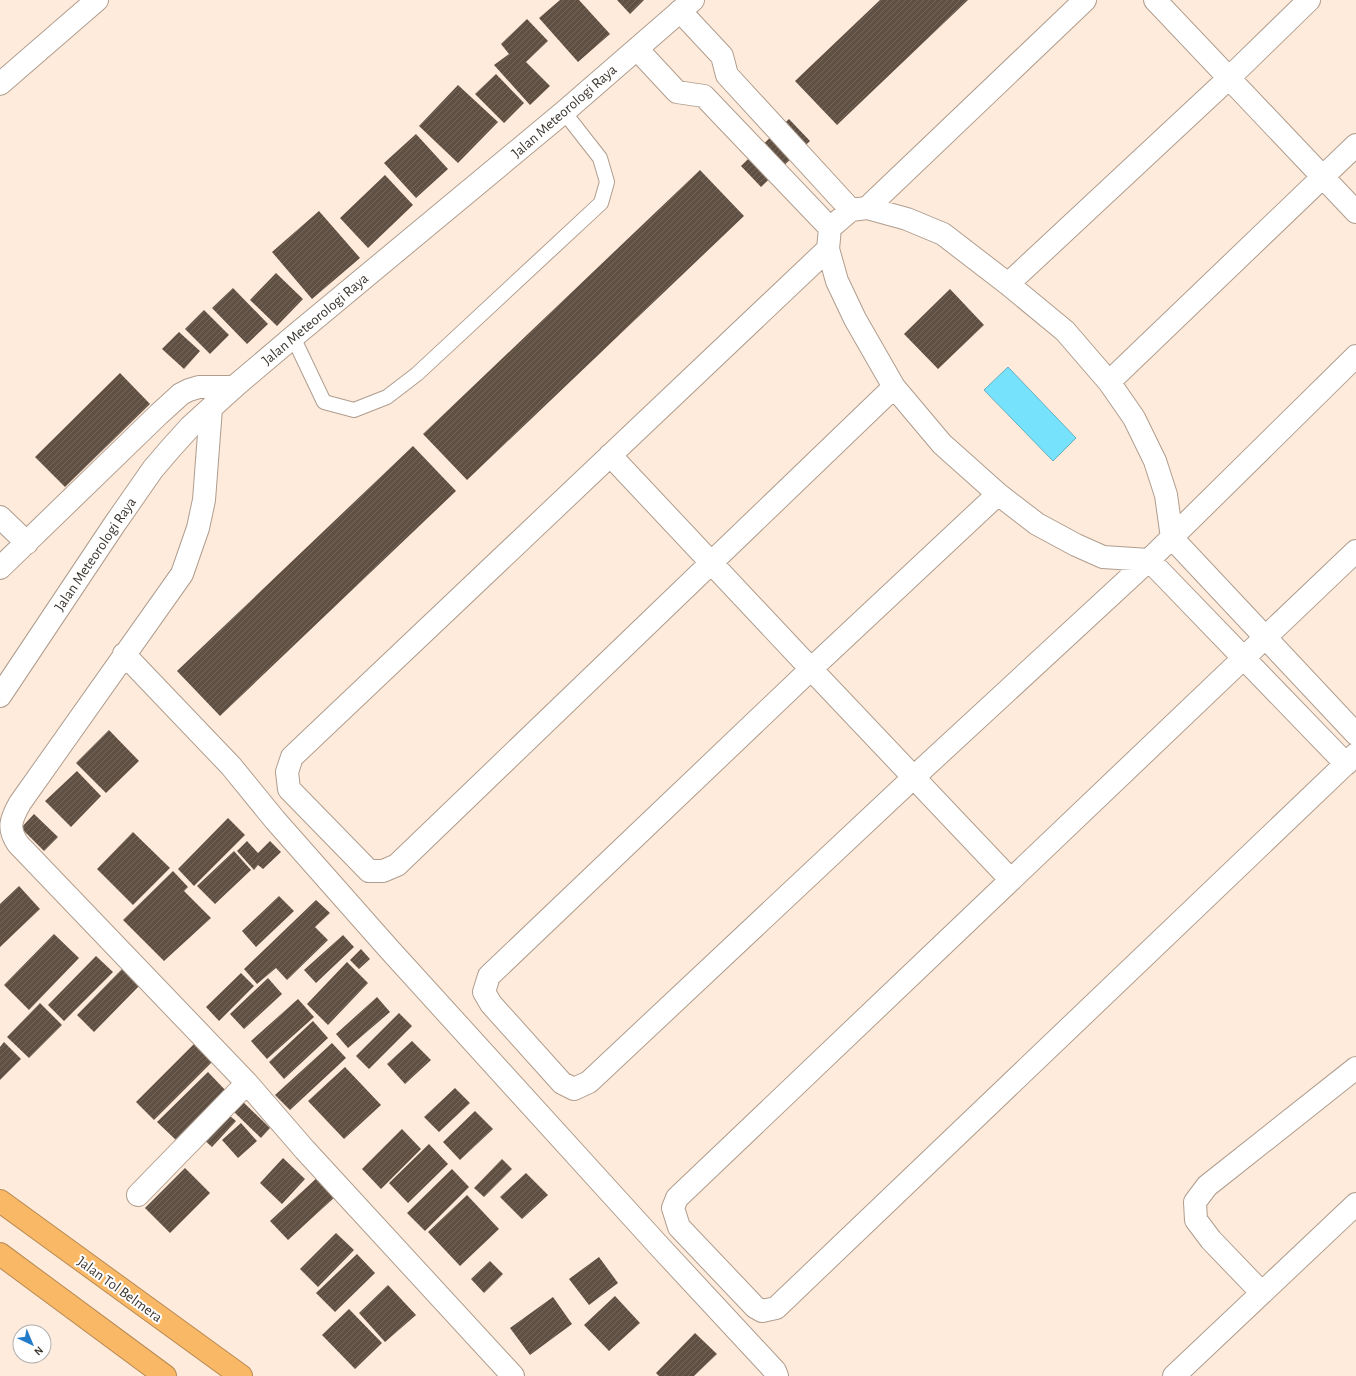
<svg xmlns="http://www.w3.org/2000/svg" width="1356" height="1376" font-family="'Alegreya Sans',sans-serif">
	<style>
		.water { fill: #76e2fc; stroke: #65aebf }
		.building { fill: url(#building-hatch) }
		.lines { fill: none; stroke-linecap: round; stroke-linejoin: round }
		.lane-casing { stroke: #af9d8e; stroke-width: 16 }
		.street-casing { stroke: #af9d8e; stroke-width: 24 }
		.secondary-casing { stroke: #af9d8e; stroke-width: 24 }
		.highway-casing { stroke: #b78a53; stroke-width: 24 }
		.lane { stroke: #fff; stroke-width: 14 }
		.street { stroke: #fff; stroke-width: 22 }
		.secondary { stroke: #fff; stroke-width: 22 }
		.highway { stroke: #f9b866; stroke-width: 22 }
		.labels { text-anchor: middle; stroke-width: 4; stroke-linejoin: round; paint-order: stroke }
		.street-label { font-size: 15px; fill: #3d3630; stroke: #fff }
	</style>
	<defs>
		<pattern id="building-hatch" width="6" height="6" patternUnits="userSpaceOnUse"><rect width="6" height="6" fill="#605043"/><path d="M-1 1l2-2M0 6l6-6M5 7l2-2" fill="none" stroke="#74675c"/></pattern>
	</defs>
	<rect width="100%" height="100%" fill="#ffebdc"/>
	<path class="water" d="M1008 367 1076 438 1053 461 984 390Z"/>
	<path class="building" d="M560 0H579L610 34 578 62 539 18Z
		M617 0H644L630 14Z
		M880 0H968L837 125 795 81Z
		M527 19 548 41 526 62 550 86 530 105 494 65 509 54 501 44Z
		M496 74 524 103 504 123 475 94Z
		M458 85 498 122 458 163 419 126Z
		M789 119 810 141 761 187 741 166Z
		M416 134 448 169 416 198 384 163Z
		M700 170 744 216 467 480 423 434Z
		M385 175 413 205 368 248 340 218Z
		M319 211 360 258 312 299 272 252Z
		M276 273 303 299 277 326 250 300Z
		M233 288 268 324 247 344 212 308Z
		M950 289 984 325 938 369 904 334Z
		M204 310 229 335 210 354 185 329Z
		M179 332 200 351 184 369 162 349Z
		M120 373 150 404 65 487 35 457Z
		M413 446 456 491 220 716 177 671Z
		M109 730 139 761 106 793 76 763Z
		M77 771 101 796 71 827 45 801Z
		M34 814 58 837 44 851 21 828Z
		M228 818 245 835 194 886 178 869Z
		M133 832 170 868 133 905 97 869Z
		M247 841 258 853 270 841 281 852 263 869 258 865 254 870 237 851Z
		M234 851 251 870 215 904 197 886Z
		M173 871 188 887 184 891 211 918 164 961 123 920Z
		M19 886 40 909 0 947V904Z
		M279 896 294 911 256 947 242 931Z
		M316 900 330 913 315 927 328 940 287 980 276 968 257 984 244 969Z
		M54 934 79 958 29 1010 4 985Z
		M343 935 354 947 316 983 304 970Z
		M361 949 370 959 359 969 350 960Z
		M96 956 113 972 64 1021 48 1005Z
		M347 962 368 983 328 1025 307 1004Z
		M122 969 139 986 94 1032 77 1015Z
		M241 973 254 986 219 1021 206 1007Z
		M268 978 282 994 244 1029 230 1014Z
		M377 997 390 1012 348 1048 336 1034Z
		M298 999 314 1017 267 1059 251 1041Z
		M40 1003 62 1025 29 1058 7 1037Z
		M399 1013 412 1026 369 1069 356 1056Z
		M313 1021 328 1038 284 1079 269 1062Z
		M412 1041 431 1060 405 1084 387 1064Z
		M4 1042 21 1059 0 1080V1047Z
		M195 1043 213 1061 154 1120 136 1102Z
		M332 1043 346 1058 290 1110 275 1095Z
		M345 1067 381 1105 344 1139 308 1101Z
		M208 1072 227 1092 177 1141 157 1122Z
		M455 1088 470 1103 439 1132 424 1117Z
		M242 1101 270 1128 261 1138 233 1111Z
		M224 1111 236 1121 212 1147 201 1137Z
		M475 1111 493 1129 460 1160 443 1142Z
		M241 1123 257 1141 238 1158 222 1140Z
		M402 1129 421 1149 381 1189 362 1169Z
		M429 1144 448 1164 408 1203 389 1183Z
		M283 1158 305 1179 282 1204 260 1183Z
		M502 1159 512 1169 484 1197 474 1188Z
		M185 1168 210 1193 170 1233 145 1208Z
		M452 1169 469 1187 425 1231 407 1213Z
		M526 1173 548 1195 522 1219 500 1197Z
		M319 1176 336 1196 288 1240 270 1221Z
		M467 1195 499 1229 460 1266 428 1232Z
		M336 1233 354 1250 318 1287 300 1269Z
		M357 1254 375 1273 335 1312 316 1293Z
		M599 1257 618 1283 589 1305 569 1279Z
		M490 1261 503 1274 484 1293 471 1279Z
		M388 1285 416 1315 385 1342 359 1313Z
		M615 1296 640 1323 609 1351 584 1325Z
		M553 1297 572 1324 530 1355 510 1328Z
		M349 1309 382 1343 355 1369 322 1335Z
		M695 1333 717 1354 694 1376H659L656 1373Z"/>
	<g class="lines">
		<defs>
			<path id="lane" d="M293 337 324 402 354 410 387 397 417 374 601 203 607 182 600 158 564 112"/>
			<path id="street" d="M1155 0 1356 212
				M680 11 722 56 727 75 851 210
				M637 49 677 92 704 96 830 228
				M0 84 97 0
				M867 208 1085 0
				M828 249 292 757 287 772 289 789 369 871H383L397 865 894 387
				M1008 284 1229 78 1309 0
				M1109 382 1356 145
				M211 408 204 500 198 528 182 574 20 803C11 819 7 828 18 844L247 1083 305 1150 513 1376
				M610 455 811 669 1011 880
				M998 494 811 669 489 976 484 992 491 1004 562 1083 574 1089 589 1082 914 777 1149 560 1356 356
				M0 517 27 543
				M1356 551 677 1198 673 1208 679 1227 755 1307 762 1311 776 1308 1356 754
				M0 568 159 414 181 394 189 390 199 387H234
				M124 654 231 766 275 820 389 949 659 1246 775 1371 777 1376
				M1346 764 1149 560 1103 557 1076 545 1037 524 998 494 942 444 894 387 855 319 837 281 828 249 830 228 851 210 867 208 907 219 943 234 1008 284 1065 331 1109 382 1134 418 1155 461 1166 495 1172 538 1356 734
				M138 1195 247 1083
				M1262 1293 1211 1240 1196 1220 1195 1202 1207 1186 1356 1068
				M1174 1376 1356 1204"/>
			<path id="secondary" d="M0 696 114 525 153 469 171 448 190 427 234 387 293 337 564 112 693 0"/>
			<path id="highway" d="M0 1201 241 1376
				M0 1254 165 1376"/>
		</defs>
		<use href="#lane" class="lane-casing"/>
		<use href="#street" class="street-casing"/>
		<use href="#secondary" class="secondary-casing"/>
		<use href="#highway" class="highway-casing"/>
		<use href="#lane" class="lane"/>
		<use href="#street" class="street"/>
		<use href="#secondary" class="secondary"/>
		<use href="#highway" class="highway"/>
	</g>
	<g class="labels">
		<g class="street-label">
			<text transform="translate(564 111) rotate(-41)" y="5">Jalan Meteorologi Raya</text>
			<text transform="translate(315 319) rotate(-40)" y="5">Jalan Meteorologi Raya</text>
			<text transform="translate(95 554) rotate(-56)" y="5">Jalan Meteorologi Raya</text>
			<text transform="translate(120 1289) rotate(36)" y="5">Jalan Tol Belmera</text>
		</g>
	</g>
	<g transform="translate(32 1344) rotate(136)"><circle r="19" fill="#ffffff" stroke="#b1afac"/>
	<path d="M0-3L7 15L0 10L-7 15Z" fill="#227cc9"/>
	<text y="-6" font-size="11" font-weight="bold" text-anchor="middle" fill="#3d3630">N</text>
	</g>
</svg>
